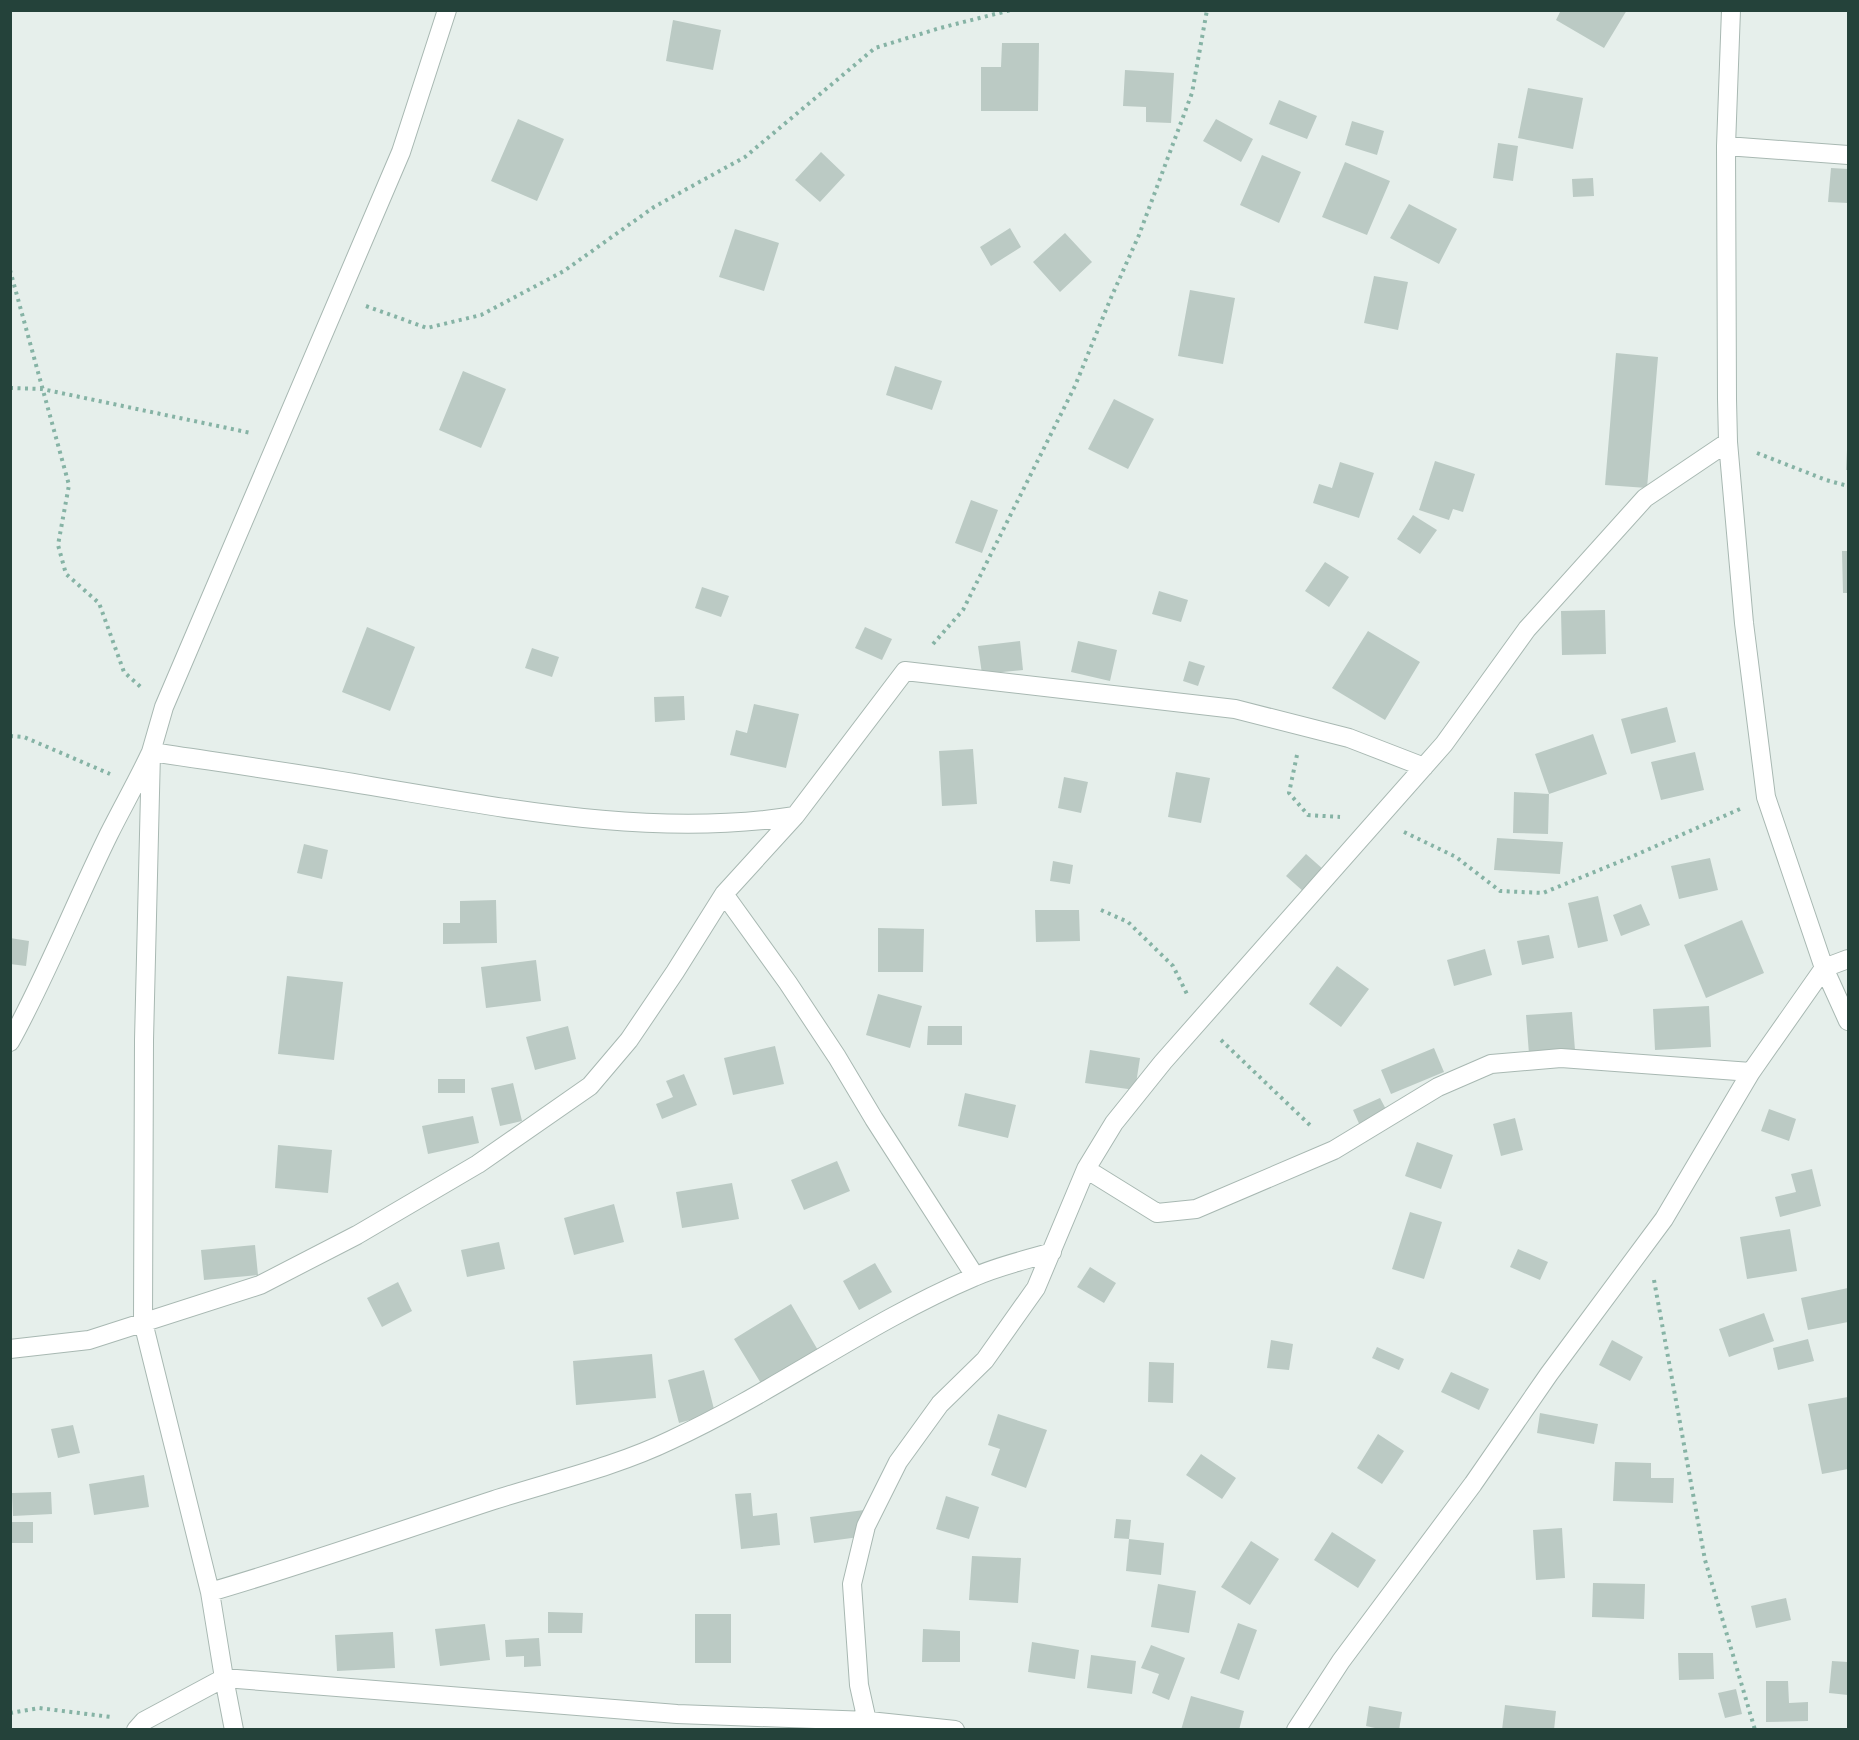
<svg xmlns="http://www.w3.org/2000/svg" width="1859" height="1740" font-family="Ubuntu,sans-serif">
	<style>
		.building { fill: #bbcac4 }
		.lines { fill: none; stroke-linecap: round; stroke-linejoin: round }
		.minor-casing { stroke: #a8b8b2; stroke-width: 20 }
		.path { stroke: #86b3a5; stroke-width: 4; stroke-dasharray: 3 4.5; stroke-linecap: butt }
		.minor { stroke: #fff; stroke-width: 18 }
	</style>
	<rect width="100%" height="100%" fill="#e6efeb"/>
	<path class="building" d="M1561 10H1627L1604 48 1556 20Z
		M673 20 721 30 713 70 666 61Z
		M1002 43H1039L1038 111H981V67H1001Z
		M1125 70 1174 73 1171 123 1146 122V107L1123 106Z
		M1528 88 1583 98 1573 149 1518 138Z
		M1279 100 1317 116 1307 139 1269 124Z
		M518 119 564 139 537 201 491 181Z
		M1216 119 1253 139 1241 162 1203 141Z
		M1352 121 1384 131 1377 155 1345 145Z
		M1498 143 1518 146 1513 181 1493 178Z
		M821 152 845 175 820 202 795 180Z
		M1262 155 1301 172 1279 223 1240 205Z
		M1345 162 1390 181 1367 235 1322 217Z
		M1831 168 1848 169V203L1828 202Z
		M1593 178 1594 196 1573 197 1572 179Z
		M1409 204 1457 229 1439 264 1390 238Z
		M1010 228 1021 247 991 266 980 247Z
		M735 229 779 243 764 291 719 277Z
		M1065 233 1092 262 1060 292 1033 262Z
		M1374 276 1408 282 1398 330 1364 323Z
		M1190 290 1235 298 1223 364 1178 356Z
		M1616 353 1658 357 1647 488 1605 485Z
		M895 366 942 381 932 410 886 395Z
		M463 371 506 389 481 448 439 430Z
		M1114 399 1154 419 1128 469 1088 449Z
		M1847 450H1848V470H1846Z
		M1435 461 1475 474 1463 512 1453 509 1449 520 1419 510Z
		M1340 462 1374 473 1359 518 1313 503 1319 484 1332 488Z
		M971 500 998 510 982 553 955 543Z
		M1413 515 1437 530 1420 554 1397 539Z
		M1842 551H1848V593H1843Z
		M1325 562 1349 577 1329 607 1305 591Z
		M702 587 729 596 721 617 695 608Z
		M1159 591 1188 600 1181 622 1152 614Z
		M1605 610 1606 654 1562 655 1561 611Z
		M367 627 415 647 390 711 342 692Z
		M865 627 892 639 882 660 855 648Z
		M1368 631 1420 662 1385 720 1332 688Z
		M1020 641 1023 670 982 674 978 646Z
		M1078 641 1117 650 1110 681 1071 672Z
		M532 648 559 657 552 677 525 668Z
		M1189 661 1205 666 1198 686 1183 681Z
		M684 696 685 720 655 722 654 697Z
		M754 704 799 714 786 768 730 755 736 730 747 733Z
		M1667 707 1676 742 1631 754 1621 719Z
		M1593 734 1607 774 1549 794 1548 834 1513 833 1514 792 1549 794 1535 754Z
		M973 749 977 804 942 806 939 751Z
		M1695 752 1704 790 1661 800 1651 762Z
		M1176 772 1210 778 1201 823 1168 817Z
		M1064 777 1088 782 1081 813 1058 808Z
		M1497 838 1563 842 1560 874 1494 870Z
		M304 844 328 850 322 879 297 873Z
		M1306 854 1324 870 1304 892 1286 876Z
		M1710 858 1718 890 1679 899 1671 866Z
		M1053 861 1073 865 1070 884 1050 881Z
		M1598 896 1608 941 1578 948 1568 903Z
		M496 900 497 943 443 944V923H460V901Z
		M1641 904 1650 925 1621 936 1613 915Z
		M1035 910H1079L1080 941 1036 942Z
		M1742 920 1764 973 1706 998 1684 945Z
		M878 928 924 929 923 972H878Z
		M1549 935 1554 958 1522 965 1517 941Z
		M10 938 29 941 26 966 10 964Z
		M1485 949 1492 975 1454 986 1447 960Z
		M536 960 541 1001 486 1008 481 967Z
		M1337 966 1369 989 1341 1027 1309 1004Z
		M287 976 343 982 334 1060 278 1054Z
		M878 994 922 1006 910 1048 866 1035Z
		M1709 1006 1711 1047 1655 1050 1653 1009Z
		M1572 1012 1575 1050 1529 1054 1526 1015Z
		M568 1026 576 1059 535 1070 526 1037Z
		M928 1026H962V1045H927Z
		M775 1046 784 1084 733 1095 724 1058Z
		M1434 1048 1444 1072 1391 1094 1381 1070Z
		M1090 1050 1140 1058 1135 1090 1085 1083Z
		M684 1074 697 1105 662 1119 656 1104 673 1097 666 1081Z
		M438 1079H465V1093H438Z
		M513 1083 522 1121 500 1126 491 1088Z
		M965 1093 1016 1105 1008 1138 958 1126Z
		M1380 1098 1389 1115 1361 1128 1353 1110Z
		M1769 1109 1796 1119 1789 1141 1761 1131Z
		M473 1116 479 1143 428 1154 422 1126Z
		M1515 1118 1523 1150 1501 1156 1493 1124Z
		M1417 1142 1453 1155 1441 1189 1405 1176Z
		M278 1145 332 1150 328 1193 275 1188Z
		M837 1161 850 1191 804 1210 791 1180Z
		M1812 1169 1821 1206 1780 1217 1775 1197 1796 1192 1791 1174Z
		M732 1183 739 1219 682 1228 676 1192Z
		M614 1204 624 1242 574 1255 564 1218Z
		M1410 1212 1442 1222 1424 1279 1392 1269Z
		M1790 1229 1797 1271 1747 1279 1740 1237Z
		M499 1242 505 1269 467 1277 461 1250Z
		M255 1245 258 1275 204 1280 201 1250Z
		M1518 1249 1548 1262 1540 1280 1510 1267Z
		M875 1263 892 1292 859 1310 843 1281Z
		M1090 1267 1116 1283 1104 1303 1077 1287Z
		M398 1282 412 1311 382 1327 367 1298Z
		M1848 1288V1322L1808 1330 1801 1298Z
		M791 1304 819 1352 762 1385 734 1339Z
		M1764 1313 1774 1341 1729 1357 1719 1329Z
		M1808 1339 1814 1361 1778 1370 1773 1348Z
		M1271 1340 1293 1344 1289 1370 1267 1368Z
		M1612 1340 1643 1357 1630 1381 1599 1365Z
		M1377 1347 1404 1359 1399 1370 1372 1358Z
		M652 1354 656 1398 576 1405 573 1361Z
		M1149 1362 1174 1363 1173 1403 1148 1402Z
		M704 1370 715 1413 679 1423 668 1380Z
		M1451 1372 1489 1389 1479 1410 1441 1392Z
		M1848 1397V1469L1822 1474 1808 1404Z
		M1540 1413 1598 1424 1594 1444 1537 1433Z
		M998 1414 1047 1430 1026 1488 991 1475 1000 1449 988 1445Z
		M73 1425 80 1453 58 1458 51 1429Z
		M1378 1434 1404 1451 1382 1484 1357 1468Z
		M1201 1454 1236 1478 1222 1499 1186 1475Z
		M1615 1462 1651 1463V1478H1674L1673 1503 1613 1501Z
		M144 1475 149 1507 94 1515 89 1484Z
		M51 1492 52 1514 13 1516 12 1493Z
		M751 1493 753 1516 777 1513 780 1545 741 1549 735 1494Z
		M946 1496 979 1507 969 1539 936 1529Z
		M864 1510 867 1536 814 1543 810 1517Z
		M1116 1519 1131 1520 1129 1539 1114 1538Z
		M10 1522H33V1543H10Z
		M1562 1528 1565 1578 1536 1580 1533 1530Z
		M1332 1532 1376 1560 1358 1588 1314 1560Z
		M1129 1539 1164 1543 1161 1575 1126 1571Z
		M1251 1541 1279 1559 1250 1605 1221 1587Z
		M972 1556 1021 1558 1018 1603 969 1600Z
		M1593 1583 1645 1584 1644 1619 1592 1617Z
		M1158 1584 1196 1591 1189 1633 1151 1627Z
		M1786 1598 1791 1620 1756 1628 1751 1606Z
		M548 1612 583 1613 582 1633H548Z
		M695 1614H731V1663H695Z
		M1238 1623 1257 1630 1239 1680 1220 1673Z
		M485 1624 490 1660 440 1666 435 1629Z
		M923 1629 960 1631V1662H922Z
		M393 1632 395 1668 337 1671 335 1635Z
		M539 1638 541 1666 524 1667V1656L506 1657 505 1640Z
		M1032 1642 1079 1650 1075 1679 1028 1672Z
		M1151 1645 1185 1658 1169 1700 1152 1693 1159 1674 1141 1668Z
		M1678 1653H1713L1714 1679 1679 1680Z
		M1091 1655 1136 1661 1132 1694 1087 1688Z
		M1832 1661 1848 1662V1695L1829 1693Z
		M1766 1681H1788L1789 1703 1808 1702V1721L1766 1722Z
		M1736 1689 1742 1714 1725 1718 1718 1693Z
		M1191 1696 1244 1711 1239 1730H1181Z
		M1505 1705 1556 1711 1554 1730H1502Z
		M1369 1706 1402 1712 1399 1730H1384L1366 1726Z"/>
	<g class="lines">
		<defs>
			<path id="minor" d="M447 10 401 152 164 707 151 752 144 1040 143 1322 210 1592 224 1678 677 1714 869 1721 955 1730
				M1731 10 1726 146 1727 399 1728 442 1744 623 1766 797 1824 968 1848 1021
				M1726 146 1848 155
				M724 894 788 983 837 1057 874 1119 975 1276
				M10 1042C47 975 75 903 109 834 123 806 138 780 151 752 224 763 297 773 371 786 510 809 654 838 795 816L905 671 1235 709 1349 738 1424 767
				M1086 1169 1157 1213 1196 1209 1334 1150 1438 1087 1491 1064 1561 1058 1751 1072
				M10 1349 89 1340 260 1285 357 1235 478 1164 590 1086 629 1040 675 972 724 894 795 816
				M210 1592C306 1564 399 1531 494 1500 553 1481 615 1467 671 1440 775 1392 868 1322 974 1277 998 1266 1026 1260 1052 1252
				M136 1730 144 1721 224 1678 234 1730
				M869 1730 859 1685 852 1584 866 1526 898 1462 940 1404 985 1360 1036 1288 1086 1169 1114 1123 1163 1062 1444 744 1527 629 1645 498 1728 442
				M1296 1730 1341 1661 1473 1484 1549 1374 1664 1219 1751 1072 1824 968 1848 959"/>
		</defs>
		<use href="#minor" class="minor-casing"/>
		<path class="path" d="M10 270 69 485 58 545 66 574 99 603 124 672 142 688
			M366 306 427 328 481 315 564 271 654 207 745 157 875 48 940 28 1011 10
			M10 388 42 389 251 433
			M1757 453 1826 480 1848 486
			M933 644 963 610 1075 386 1110 300 1139 235 1192 93 1207 10
			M10 736 24 737 110 774
			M1297 755 1289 793 1308 815 1340 817
			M1404 832 1456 857 1500 891 1543 893 1631 857 1740 809
			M1101 910 1128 922 1173 966 1187 994
			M1221 1040 1313 1128
			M1654 1280 1705 1560 1755 1730
			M10 1713 39 1708 111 1717"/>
		<use href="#minor" class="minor"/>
	</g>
	<rect width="1859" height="1740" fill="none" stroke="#24423a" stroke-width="24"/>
</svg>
